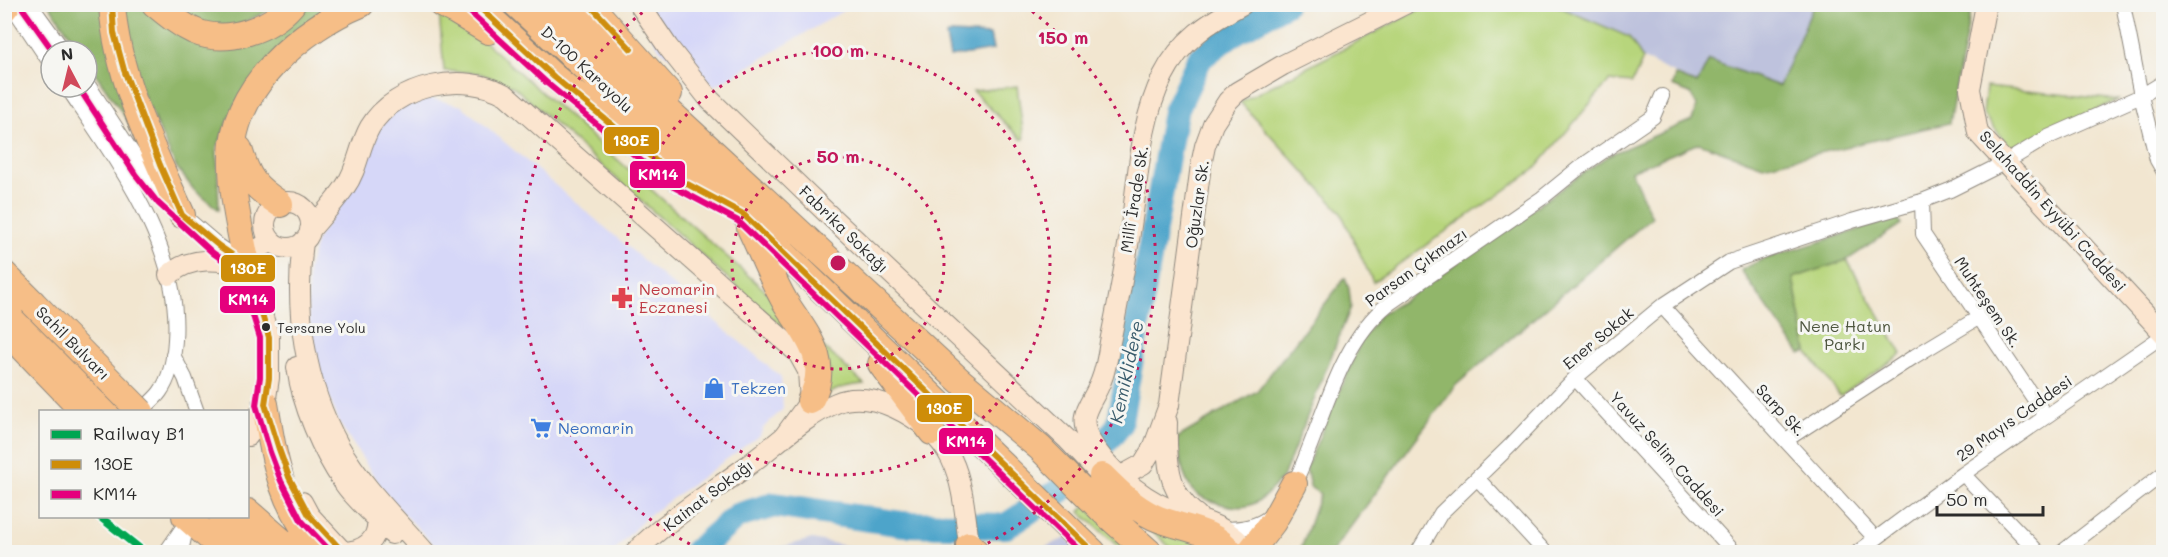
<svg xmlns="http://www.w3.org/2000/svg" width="2168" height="557" font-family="Mali,sans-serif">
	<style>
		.built { fill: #d6d7f8 }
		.industrial { fill: #bec2dd }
		.green { fill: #b7d57b; stroke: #718053; stroke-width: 1.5 }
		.forest { fill: #91b66b; stroke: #5e704b; stroke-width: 1.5 }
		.water { fill: #4da4ca; stroke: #3c687a; stroke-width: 1.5 }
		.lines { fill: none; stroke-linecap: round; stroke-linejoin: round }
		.river { stroke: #4da4ca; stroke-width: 26 }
		.street-casing { stroke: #8e887e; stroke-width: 16 }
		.secondary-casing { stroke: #8e887e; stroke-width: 22 }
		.highway-casing { stroke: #8e887e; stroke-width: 28 }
		.street { stroke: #fff; stroke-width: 14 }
		.secondary { stroke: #fbe5cf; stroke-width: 20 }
		.highway { stroke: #f6be87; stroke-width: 26 }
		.highway-bridge-casing { stroke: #8e887e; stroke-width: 28; stroke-linecap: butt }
		.highway-bridge { stroke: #f6be87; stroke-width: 26 }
		.bus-1-casing { stroke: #f6f6f2; stroke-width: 10 }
		.bus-2-casing { stroke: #f6f6f2; stroke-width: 10 }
		.bus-1 { stroke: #ce8d09; stroke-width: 6 }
		.bus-2 { stroke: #e5007d; stroke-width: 6 }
		.rail-1-casing { stroke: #f6f6f2; stroke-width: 12 }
		.rail-1 { stroke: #00a651; stroke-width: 8 }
		.ring { fill: none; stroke: #c2185b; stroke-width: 3; stroke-dasharray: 3 6 }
		.bus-dot { fill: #2b2b2b; stroke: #f6f6f2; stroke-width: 2 }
		.labels { text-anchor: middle; stroke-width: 6; stroke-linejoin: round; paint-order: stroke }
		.bus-label { font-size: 14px; fill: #2b2b2b; stroke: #f6f6f2; text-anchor: start }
		.street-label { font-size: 16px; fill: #2b2b2b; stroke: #f6f6f2 }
		.health-label { font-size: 16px; fill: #be3a42; stroke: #f6f6f2; text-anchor: start }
		.park-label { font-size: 16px; fill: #4e563f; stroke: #f6f6f2 }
		.shop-label { font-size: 16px; fill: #366cbe; stroke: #f6f6f2; text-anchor: start }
		.water-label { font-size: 18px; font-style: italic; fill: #395b6b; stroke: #f6f6f2 }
		.centre { fill: #c2185b; stroke: #f6f6f2; stroke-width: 3 }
		.ring-label { font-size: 18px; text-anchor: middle; font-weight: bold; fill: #c2185b; stroke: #f6f6f2; stroke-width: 6; stroke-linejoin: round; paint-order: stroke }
		.line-badge { stroke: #f6f6f2; stroke-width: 2 }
		.badge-label { font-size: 16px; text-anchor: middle; font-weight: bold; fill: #fff }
	</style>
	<rect width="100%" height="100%" fill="#f6f6f2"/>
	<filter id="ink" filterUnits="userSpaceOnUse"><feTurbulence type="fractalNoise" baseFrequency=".0167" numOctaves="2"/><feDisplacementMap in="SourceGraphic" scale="12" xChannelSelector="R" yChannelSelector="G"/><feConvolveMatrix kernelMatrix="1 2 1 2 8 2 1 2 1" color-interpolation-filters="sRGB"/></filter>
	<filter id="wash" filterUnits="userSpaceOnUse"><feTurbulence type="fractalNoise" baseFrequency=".008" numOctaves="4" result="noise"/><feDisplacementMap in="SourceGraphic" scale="24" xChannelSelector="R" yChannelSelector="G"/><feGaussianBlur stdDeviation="1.35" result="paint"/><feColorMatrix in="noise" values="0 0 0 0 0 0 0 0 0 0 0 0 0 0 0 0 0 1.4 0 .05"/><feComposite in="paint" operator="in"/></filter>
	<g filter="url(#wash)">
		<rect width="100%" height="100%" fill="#f2e6d0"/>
		<path class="built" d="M634 5H853L715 86 660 50Z
			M426 97 462 106 781 377 783 409 764 427 760 435 644 519 613 552H441L387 496 338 421 318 365 308 313V270L317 239 355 184 375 131 401 105Z"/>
		<path class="industrial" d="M1555 5H1814L1779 86 1709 60 1697 84 1643 59 1629 37Z
			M1066 538 1081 552H1033Z
			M812 539 876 552H762Z"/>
		<path class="green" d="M1428 5H1555L1629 37 1643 59 1632 83 1609 81 1534 170 1373 282 1340 211 1240 102Z
			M439 12 469 28 786 309 808 350 514 87 479 73 444 71Z
			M1017 86 1024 139H1021L973 91Z
			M1986 87 2118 100 2011 148 1983 114Z
			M1847 260 1902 354 1840 396 1807 352 1793 278Z
			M817 341 864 384C838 386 830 392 809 407Z
			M1116 497 1219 552H1175Z
			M1086 504 1138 552H1124L1080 512Z"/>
		<path class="forest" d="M49 5H101L133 129 87 61V51H81Z
			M120 5H144L222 46 303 5H342L235 105 217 148 219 210 194 190 175 165 137 81Z
			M168 5H281L234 27 209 25Z
			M1814 5H1972L1949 123 1763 166 1699 143 1631 171 1652 217 1455 386 1332 552H1300L1320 494 1310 487 1306 468 1361 341 1380 314 1403 301 1609 155 1692 120 1697 106 1690 93 1672 86 1675 75 1697 84 1709 60 1779 86Z
			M1897 218 1901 224 1847 260 1793 278 1807 352 1800 354 1741 270 1761 260Z
			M1345 278 1349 289 1351 307 1283 477C1273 487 1262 503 1247 506 1232 509 1198 500 1190 487 1181 472 1180 455 1177 438L1257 391Z"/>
		<path class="water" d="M951 33 990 35 993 50 950 57 946 36Z"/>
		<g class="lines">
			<path class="river" d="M696 552 737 516 774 505 903 524 1006 526 1061 490 1119 426 1175 112 1200 58 1230 35 1284 4"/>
		</g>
	</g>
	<g filter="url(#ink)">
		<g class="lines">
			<defs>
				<path id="street" d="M11 4 51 64
					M30 4 64 51
					M2123 4 2141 96 2157 160 2164 172
					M87 83 143 169 164 197
					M67 87C116 161 182 246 175 340 174 357 170 378 160 392 155 399 147 405 140 412
					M1922 201 1923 234 2045 415
					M178 211 219 246 243 262
					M1662 306 1875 538
					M173 355 185 378 197 412
					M1575 378 1734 552
					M1786 440 1915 356 1978 318
					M1963 474 2038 552
					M1477 478 1545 552
					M1291 489C1298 478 1303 464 1308 451 1328 402 1344 340 1387 305L1542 198 1579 168 1653 117 1662 96
					M1224 529C1241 529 1257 527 1270 516
					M166 552 188 520
					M181 552 186 528
					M1418 552 1441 513 1510 446 1575 378 1662 306 1729 262 1852 221 1922 201 1950 190 2006 162 2046 138 2141 96 2164 82
					M1858 552 1963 474 2164 335
					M2062 552 2164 473"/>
				<path id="secondary" d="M639 4 668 47 709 99 829 215 1067 439 1102 476 1125 474 1143 464 1154 446 1169 405 1201 165 1205 146 1213 124 1228 101 1237 92 1283 65 1405 4
					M1243 4C1209 22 1181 40 1163 76 1142 118 1139 166 1133 212 1127 256 1119 299 1110 342 1108 355 1106 369 1101 381 1092 405 1076 413 1090 440 1105 467 1139 496 1167 508 1200 521 1226 523 1249 552
					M1986 4 1970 89 1978 133 2164 334
					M265 225a23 23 0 1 1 46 0a23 23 0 1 1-46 0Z
					M310 230C322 216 335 202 345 187 358 169 359 146 370 127 396 84 464 71 506 95L798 353 808 371 810 401 783 438
					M303 242C294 312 305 384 339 446 361 485 396 519 425 552
					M169 275C191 255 220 260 247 265
					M297 367C302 405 322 451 344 483 356 501 377 517 392 534
					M1167 422C1166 457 1167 494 1197 515
					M248 436 265 404 269 378V337L247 265C251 252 259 247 272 242
					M302 502 309 515 343 552
					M342 552C364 552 380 540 377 517
					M635 552C667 520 706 496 743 469 773 448 801 418 836 403 855 395 874 399 893 407 960 438 961 479 969 545L965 552"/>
				<path id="highway" d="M112 4C117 78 152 148 182 215
					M155 4C167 14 179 24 194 31 226 45 270 30 292 4
					M441 4 455 11 488 31
					M475 4 554 77 678 179 712 197
					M516 4 743 214 1093 552
					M553 4 959 380 1040 448 1104 512 1149 552
					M589 4 669 93
					M4 9 8 4
					M239 149C248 179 254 187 280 204
					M750 228C761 251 771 277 784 300 804 333 833 360 810 401
					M247 265C240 230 231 193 232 156 233 87 302 28 361 4
					M4 274 32 302
					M4 301 111 412
					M4 328 85 412
					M881 364 932 432
					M265 404C275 463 281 507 323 552
					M1102 476C1118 492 1133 507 1154 517 1178 528 1214 529 1230 552
					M248 512 294 552
					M185 516 226 552
					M222 516 262 552
					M969 545 976 552
					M1250 552 1273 522 1294 484"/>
			</defs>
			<use href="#street" class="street-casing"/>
			<use href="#secondary" class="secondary-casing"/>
			<use href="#highway" class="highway-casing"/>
			<use href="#street" class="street"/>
			<use href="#secondary" class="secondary"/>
			<use href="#highway" class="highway"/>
			<defs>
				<path id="highway-bridge" d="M32 302 141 412"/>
			</defs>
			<use href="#highway-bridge" class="highway-bridge-casing"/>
			<use href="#highway-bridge" class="highway-bridge"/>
			<defs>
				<path id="bus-1" d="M112 4 114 33 124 70 160 165 182 215 219 246 247 265 269 337V378L265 404 279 449 289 477 309 515 343 552
					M476 4 554 77 678 179 743 214 1093 552
					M589 4 631 49"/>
				<path id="bus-2" d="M23 9 53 51
					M469 11 548 84 672 186 738 221 1081 552
					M79 88 135 174 158 203 213 253 239 271 260 338V377L256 405 270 452 281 481 301 520 331 552"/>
			</defs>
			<use href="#bus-1" class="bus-1-casing"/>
			<use href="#bus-2" class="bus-2-casing"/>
			<use href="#bus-1" class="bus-1"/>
			<use href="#bus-2" class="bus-2"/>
			<defs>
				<path id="rail-1" d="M99 516 144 552"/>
			</defs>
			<use href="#rail-1" class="rail-1-casing"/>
			<use href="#rail-1" class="rail-1"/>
		</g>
	</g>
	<g class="ring">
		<circle cx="838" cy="263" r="106"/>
		<circle cx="838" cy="263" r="212"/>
		<path d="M706 552A318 318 0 0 1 651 6M1025 6A318 318 0 0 1 970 552"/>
	</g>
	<defs>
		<symbol id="pharmacy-bare" viewBox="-9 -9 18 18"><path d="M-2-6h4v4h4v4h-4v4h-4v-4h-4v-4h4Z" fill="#e0444e" stroke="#f6f6f2" stroke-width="2.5" paint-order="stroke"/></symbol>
		<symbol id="shop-bare" viewBox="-9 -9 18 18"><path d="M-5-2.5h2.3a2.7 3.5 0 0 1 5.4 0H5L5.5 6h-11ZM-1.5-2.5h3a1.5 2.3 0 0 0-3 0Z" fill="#3f7fe0" stroke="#f6f6f2" stroke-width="2.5" paint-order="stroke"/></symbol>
		<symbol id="supermarket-bare" viewBox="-9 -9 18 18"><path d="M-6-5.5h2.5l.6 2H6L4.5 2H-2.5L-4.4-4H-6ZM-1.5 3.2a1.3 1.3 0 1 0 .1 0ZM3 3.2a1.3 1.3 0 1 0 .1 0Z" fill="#3f7fe0" stroke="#f6f6f2" stroke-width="2.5" paint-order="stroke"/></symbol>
	</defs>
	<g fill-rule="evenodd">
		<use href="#pharmacy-bare" x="607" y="283" width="30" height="30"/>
		<use href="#shop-bare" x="699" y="373" width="30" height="30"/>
		<use href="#supermarket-bare" x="526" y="413" width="30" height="30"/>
	</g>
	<circle class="bus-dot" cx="266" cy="327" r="5"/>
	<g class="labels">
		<g class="bus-label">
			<text x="277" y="333">Tersane Yolu</text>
		</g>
		<g class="street-label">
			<text transform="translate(587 69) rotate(43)" y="6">D-100 Karayolu</text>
			<text transform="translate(1134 199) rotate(-81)" y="6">Millî İrade Sk.</text>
			<text transform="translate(1197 204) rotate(-82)" y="6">Oğuzlar Sk.</text>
			<text transform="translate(2053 211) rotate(48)" y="6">Selahaddin Eyyübi Caddesi</text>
			<text transform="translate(844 229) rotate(44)" y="6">Fabrika Sokağı</text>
			<text transform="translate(1416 267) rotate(-36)" y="6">Parsan Çıkmazı</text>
			<text transform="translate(1988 302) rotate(56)" y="6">Muhteşem Sk.</text>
			<text transform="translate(1598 338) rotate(-40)" y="6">Ener Sokak</text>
			<text transform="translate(73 343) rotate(45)" y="6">Sahil Bulvarı</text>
			<text transform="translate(1781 410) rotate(47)" y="6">Sarp Sk.</text>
			<text transform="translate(2014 418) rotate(-35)" y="6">29 Mayıs Caddesi</text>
			<text transform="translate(1667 454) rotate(48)" y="6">Yavuz Selim Caddesi</text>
			<text transform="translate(708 495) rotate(-37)" y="6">Kainat Sokağı</text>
		</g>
		<g class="health-label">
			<text x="639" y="295">Neomarin<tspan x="639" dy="18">Eczanesi</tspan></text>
		</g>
		<g class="park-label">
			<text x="1845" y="332">Nene Hatun<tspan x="1845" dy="18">Parkı</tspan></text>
		</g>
		<g class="shop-label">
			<text x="731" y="394">Tekzen</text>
			<text x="558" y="434">Neomarin</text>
		</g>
		<g class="water-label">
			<text transform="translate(1127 372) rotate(-78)" y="6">Kemiklidere</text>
		</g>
	</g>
	<circle cx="838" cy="263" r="9" class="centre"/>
	<g class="ring-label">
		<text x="1063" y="44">150 m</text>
		<text x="838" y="57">100 m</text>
		<text x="838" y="163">50 m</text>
	</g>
	<g class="line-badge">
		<rect x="603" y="126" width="57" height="29" rx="6" fill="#ce8d09"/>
		<rect x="629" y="160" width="57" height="29" rx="6" fill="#e5007d"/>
		<rect x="220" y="254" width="56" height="29" rx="6" fill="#ce8d09"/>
		<rect x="219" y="285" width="57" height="29" rx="6" fill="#e5007d"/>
		<rect x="916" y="394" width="57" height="29" rx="6" fill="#ce8d09"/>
		<rect x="938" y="427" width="56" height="28" rx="6" fill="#e5007d"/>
	</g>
	<g class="badge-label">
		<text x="631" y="146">130E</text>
		<text x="658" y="180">KM14</text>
		<text x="248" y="274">130E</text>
		<text x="248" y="305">KM14</text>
		<text x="944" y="414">130E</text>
		<text x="966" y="447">KM14</text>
	</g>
	<rect width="2168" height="557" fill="none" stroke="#f6f6f2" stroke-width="24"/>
	<rect x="39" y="410" width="210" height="108" fill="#f6f6f2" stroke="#a5a5a2" stroke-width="1.5"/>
	<rect x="51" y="430" width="30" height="9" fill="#00a651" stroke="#a5a5a2" stroke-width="1.5"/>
	<text x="93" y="440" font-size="18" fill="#2b2b2b">Railway B1</text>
	<rect x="51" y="460" width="30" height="9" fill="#ce8d09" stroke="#a5a5a2" stroke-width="1.5"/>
	<text x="93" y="470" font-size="18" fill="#2b2b2b">130E</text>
	<rect x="51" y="490" width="30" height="9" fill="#e5007d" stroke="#a5a5a2" stroke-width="1.5"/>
	<text x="93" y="500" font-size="18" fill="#2b2b2b">KM14</text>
	<g transform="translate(69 69) rotate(353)"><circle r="28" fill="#f6f6f2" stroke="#a5a5a2" stroke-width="1.5"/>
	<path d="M0-4.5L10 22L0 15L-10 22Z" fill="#d1495b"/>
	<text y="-9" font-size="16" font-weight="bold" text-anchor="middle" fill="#2b2b2b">N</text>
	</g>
	<path d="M1937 506v9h106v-9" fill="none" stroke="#2b2b2b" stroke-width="3"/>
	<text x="1946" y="506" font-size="18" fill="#2b2b2b" stroke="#f6f6f2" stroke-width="4.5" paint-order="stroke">50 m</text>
</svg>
